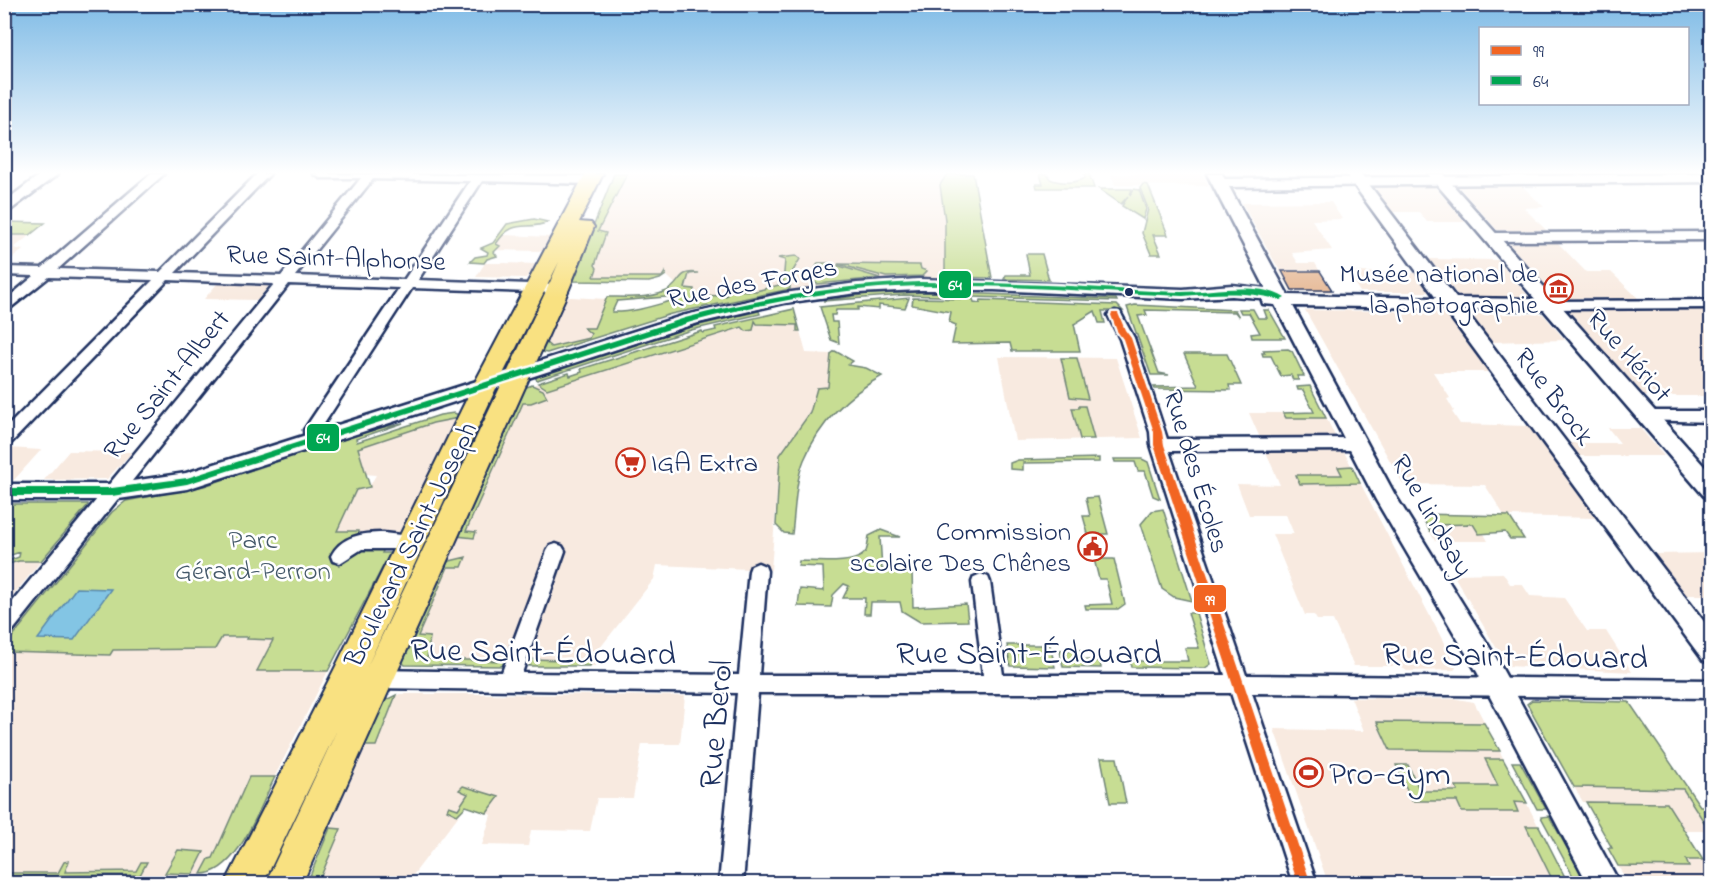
<svg xmlns="http://www.w3.org/2000/svg" width="1716" height="888" font-family="'Indie Flower',sans-serif">
	<style>
		.built { fill: #f8eae0 }
		.green { fill: #c7dd93; stroke: #718678; stroke-width: 1.5; fill-rule: evenodd }
		.water { fill: #83c5e4; stroke: #5989ae; stroke-width: 1.5 }
		.building { fill: #e6b996; stroke: #1b2f5e; stroke-width: 1.5 }
		.lines { fill: none; stroke-linecap: round; stroke-linejoin: round }
		.minor-casing { stroke: #1b2f5e; stroke-width: 5 }
		.tertiary-casing { stroke: #1b2f5e; stroke-width: 5 }
		.primary-casing { stroke: #1b2f5e; stroke-width: 4 }
		.minor { fill: #fff; fill-rule: evenodd }
		.tertiary { fill: #fff; fill-rule: evenodd }
		.primary { fill: #f9e181; fill-rule: evenodd }
		.bus-1-casing { stroke: #fff; stroke-width: 5 }
		.bus-2-casing { stroke: #fff; stroke-width: 5 }
		.bus-1 { fill: #f26522; fill-rule: evenodd }
		.bus-2 { fill: #00a651; fill-rule: evenodd }
		.bus-dot { fill: #1b2f5e; stroke: #fff; stroke-width: 2 }
		.labels { text-anchor: middle; stroke-width: 5; stroke-linejoin: round; paint-order: stroke }
		.street-label { font-size: 27px; fill: #1b2f5e; stroke: #fff }
		.poi-label { font-size: 27px; fill: #1b2f5e; stroke: #fff; text-anchor: end }
		.park-label { font-size: 27px; fill: #465a6b; stroke: #fff }
		.near-street-label { font-size: 33px; fill: #1b2f5e; stroke: #fff }
		.near-poi-label { font-size: 33px; fill: #1b2f5e; stroke: #fff; text-anchor: start }
		.line-badge { stroke: #fff; stroke-width: 2 }
		.badge-label { font-size: 16px; text-anchor: middle; font-weight: bold; fill: #fff }
	</style>
	<rect width="100%" height="100%" fill="#fff"/>
	<filter id="ink" filterUnits="userSpaceOnUse"><feTurbulence type="fractalNoise" baseFrequency=".0167" numOctaves="2"/><feDisplacementMap in="SourceGraphic" scale="12" xChannelSelector="R" yChannelSelector="G"/><feConvolveMatrix kernelMatrix="1 2 1 2 8 2 1 2 1" color-interpolation-filters="sRGB"/></filter>
	<g filter="url(#ink)">
		<path class="built" d="M623 174H947L940 185 945 220V272L952 277 846 281 700 307 666 275 649 282 572 281 608 189Z
			M1111 174H1202L1209 186 1115 185Z
			M1457 185H1521L1544 207 1524 208 1546 230H1497Z
			M1373 187H1435L1465 222H1427L1419 212H1392Z
			M1331 202 1342 219 1312 220 1332 250 1292 253 1298 263H1315L1332 292 1291 291 1242 203Z
			M5 222 45 223 14 248 23 250 5 264Z
			M502 235 552 237 545 251 493 250Z
			M1558 243 1586 272H1611L1638 298H1558L1509 244Z
			M1428 259 1497 260 1529 297 1458 296Z
			M485 263H504L537 264 526 278 476 277Z
			M1347 272 1416 273 1431 292H1360Z
			M217 284 237 285 269 286 258 300 204 299Z
			M571 297 606 299 589 340 543 353 541 350 565 298Z
			M794 309 806 353 831 354 828 388H817L810 413 780 455 771 570 657 565 654 579 600 648 595 666 403 663 402 658 524 388 569 373 570 376 582 372 581 369 683 336 702 331 703 333 716 330 715 327Z
			M1711 309V396H1644L1569 311Z
			M1305 310 1444 312 1489 372H1433L1450 398 1447 399 1454 411 1452 412 1460 424 1528 426 1596 518 1510 516 1524 539H1510L1505 532H1483L1488 541H1435L1420 514 1504 515 1485 485 1403 484Z
			M1471 314H1543L1565 340 1491 342Z
			M999 357 1116 358 1142 438 1015 441Z
			M1249 413H1324L1335 436 1260 438Z
			M458 418 399 533 358 535 359 532 337 531 356 490 368 489 376 475 365 474 358 448 433 423Z
			M1608 428H1640L1664 456H1579L1569 443H1620Z
			M9 448 41 450 14 480H5V453Z
			M69 451 132 452 107 479 44 480Z
			M1266 452H1344L1454 662 1456 668 1454 670 1407 671 1399 666H1354L1333 620H1317L1314 615H1305L1272 534H1294L1286 515H1249L1237 484 1280 485Z
			M1711 553V595H1686L1654 554Z
			M19 561H41L5 605V565Z
			M1503 573 1510 584H1522L1530 596 1564 598 1587 631H1606L1632 672 1507 666 1453 574Z
			M221 637 273 640 257 671H328L234 857 220 869 204 875 5 876V652L109 655 113 650 215 649Z
			M400 694H490L685 696 680 744H642L633 798H597L590 831 531 830 528 846 482 845 491 815 487 813 498 798 478 790 407 883 307 884 381 705 388 698Z
			M1351 698 1457 699 1474 702 1568 883H1328L1274 729 1364 731Z
			M1574 787H1682L1711 831H1684L1667 803 1583 802Z
			M1686 860H1711V883H1628L1618 866 1688 867Z"/>
		<path class="green" d="M614 174H627L598 231 606 233 595 265 597 268 594 277H662L665 272 666 275 660 279 649 282 572 281Z
			M947 174H973L992 278 952 277 945 272V220L940 185Z
			M1040 174H1047L1050 179C1060 183 1075 184 1085 178L1084 174H1089L1094 188H1037L1036 184H1043Z
			M1143 184 1148 185 1168 235H1153L1161 254H1151L1142 233 1148 209 1140 188Z
			M1099 189H1132L1130 195 1134 189 1139 190 1146 209 1143 219 1122 206 1128 196 1121 204Z
			M534 219 548 222C527 232 514 216 496 244L500 246 494 252 497 256 487 259 484 263 470 262 475 257 487 255 488 252 481 248 493 243 507 224Z
			M5 222 45 223 30 235H5Z
			M1026 254H1042L1049 280 1004 279 1006 275H1030Z
			M796 256 800 259 790 276V289L671 314 547 353 541 352 545 342 551 347 589 338 591 334 584 328H594L607 297C624 297 648 299 664 292 682 286 676 269 698 273L689 274 685 288 694 289V295L726 296 730 290 756 291 783 284 785 260 778 258ZM678 294 681 298C659 304 634 313 612 312L617 301 666 297Z
			M818 263H829L880 278 817 284 811 278Z
			M838 264 920 265 921 269 927 271 922 276 886 277Z
			M928 292 1116 299 1117 301 904 295 823 301 867 294Z
			M909 298 905 308 879 305V309L858 307V310H836L835 315H831L832 322H837L839 343 831 340 820 307Z
			M913 298 973 299 974 302 980 303 981 300 1117 305 1123 311H1102L1105 323H1099L1095 311 1074 324 1080 351H1012L1010 343 952 344 956 325 949 322 951 312 912 305Z
			M1135 305 1235 310 1239 317 1235 312 1145 310 1147 315 1138 316 1159 373 1169 375H1151L1127 307Z
			M794 309 800 331H797V325L757 324 755 321 753 330 746 331 742 327 547 389 538 383 569 373 570 376 582 372 581 369 702 331 703 333 716 330 715 327Z
			M1239 309H1253L1258 318H1267L1264 310H1269L1285 338H1252L1251 334 1260 333 1249 313H1241Z
			M759 311 760 314 691 330 537 380 535 377 678 330Z
			M1288 349 1292 351 1304 376H1297L1299 380H1293L1291 375 1281 376 1271 356H1263L1262 353H1265L1263 350Z
			M835 351 853 361 848 365 866 368 882 376C847 395 819 424 804 460 795 482 795 511 792 534L784 533 776 525 780 455 810 413 817 388 828 387 831 354Z
			M1184 354H1227L1241 385H1229L1230 390 1155 389 1154 387 1198 386Z
			M1061 358H1077L1088 399 1070 397Z
			M532 385 543 390 547 397 531 403H523L466 531 476 532 474 538 457 536 524 388Z
			M1310 386 1326 418H1286L1283 413 1314 412 1303 390H1298L1297 387Z
			M1079 406H1085L1094 439H1080L1072 408H1079Z
			M454 413 459 415 458 418 433 423 358 448 370 487 356 490 337 531H359L356 550 384 549 382 553H390L328 671H257L273 640 247 639 248 637H222L215 649 113 650 110 655 5 652V646L112 512 126 501 204 486 375 429 403 423 356 439 357 442 440 415Z
			M1099 458V462L1023 463V470L1010 469V463L1018 460Z
			M1114 459H1142L1148 462 1160 499 1153 496 1145 471H1138L1135 462H1115Z
			M1352 466 1360 483 1300 484 1296 475H1342L1338 467Z
			M1098 497 1108 534H1088L1083 516H1090L1086 498Z
			M5 504H88V505L41 561H19L5 565V562L19 557 20 552 5 557Z
			M1163 509 1192 601 1174 597 1162 589 1141 524 1152 511Z
			M1420 514 1509 516 1524 539H1510L1505 532 1479 534 1473 524 1433 525 1430 527 1432 531H1430Z
			M881 530 900 537H880L882 569 912 571 913 607 966 604 968 621 920 622 902 611 900 602H871L870 614H864L865 598H843L849 586 844 584 833 595 831 607 798 606 800 589 824 591 823 567 798 566 799 561C814 561 858 566 866 551 868 547 868 540 869 536Z
			M466 557 462 567H448L418 636 430 637 427 659 504 661 507 652H510L505 666 405 665 401 661 446 562Z
			M1094 559H1114L1125 604 1118 609H1086L1085 605 1112 604 1106 579H1099Z
			M1188 613H1196L1211 664 1205 668 1131 667 1130 661H1188L1185 648H1199Z
			M1007 645H1050L1055 667 1010 666Z
			M1060 650H1081L1084 660 1100 661 1101 668 1063 667Z
			M532 659 591 661 589 666H529Z
			M396 695 376 746H364L384 701Z
			M1532 700 1629 702 1700 806H1711V811H1704L1711 822H1704L1683 789 1574 787 1529 707 1527 704Z
			M1377 722 1484 723 1500 751 1390 750Z
			M1101 758H1117L1126 803H1110Z
			M1485 759H1503L1527 803 1514 802 1518 812H1462L1457 801H1412L1396 765H1408L1420 791H1458L1456 786H1498Z
			M1512 762H1520L1546 809H1537Z
			M249 777H275C260 806 238 874 201 874L209 859 213 858Z
			M463 786 499 797 487 813 466 806 457 815 447 810 449 806 458 809 468 794 459 790Z
			M1586 802 1667 803 1703 860H1686L1689 867 1618 866 1608 848H1612Z
			M1549 816 1582 875 1573 876 1541 817Z
			M1526 826H1539L1568 883H1554Z
			M330 828 341 829 318 883H307Z
			M178 850 204 852 193 874 165 873Z
			M69 861 65 872 136 871 141 862H147L140 875 5 876V873H58L64 862Z"/>
		<path class="water" d="M76 588 111 589 74 640 38 639Z"/>
		<path class="building" d="M1282 271H1320L1332 290H1292Z"/>
		<g class="lines">
			<defs>
				<path id="minor" d="M151 174H164L58 269 160 272 257 174H270L175 273 281 276 361 178H320L314 174 591 176 597 180 591 184 482 181 418 280 558 285 565 289 558 293 412 288 320 430 319 445 313 447 305 441 304 430 399 288 289 284 11 633 4 635V612L274 284 168 280 10 444 4 446V430L153 280 49 277 4 313V301L34 276 4 275V267L42 268ZM373 179 470 181 404 280 295 276Z
					M1712 174V182L1219 187 1213 183 1219 179Z
					M1712 232V240L1491 241 1485 237 1491 233Z
					M1712 300V308L1551 309 1544 305 1551 301Z
					M1115 311 1120 312 1134 338 1167 439 1357 438 1365 444 1357 450 1169 451 1246 675 1712 680V698L1252 693 1317 884H1293L1231 693H758L743 884H719L737 693 372 688 365 685 362 679 365 673 372 670 502 672 547 551 550 546 556 544 562 546 565 551 522 673 739 675 749 571 751 566 758 563 765 566 767 571 759 675H983L972 582 974 577 981 574 988 577 990 582 1003 675H1225L1151 445 1150 432 1120 339 1108 315Z
					M1647 411H1712V422L1641 420 1639 416Z
					M383 533 418 537 421 542 418 547 412 549H362L340 563 333 561 331 556C341 536 362 533 383 533Z"/>
				<path id="tertiary" d="M41 174H58L4 215V202Z
					M1207 174H1222L1288 295 1436 298 1346 174H1361L1456 298 1535 299 1428 174H1443L1712 475V498L1704 496 1544 310 1464 309 1712 632V663L1703 660 1444 308 1293 306 1395 495 1495 656 1620 884H1588L1477 672 1376 500 1275 305 1263 304 1261 298 1232 296 1183 299 994 290H919L857 293 784 303 694 324 187 489 112 500H4V484H112L186 473 682 316 784 293 857 283 919 279 1183 289 1232 285 1266 289Z"/>
				<path id="primary" d="M585 174H603L579 222 591 223 594 227 569 289 302 884H265L337 730 263 884H225L335 668 474 384ZM559 262 547 289 367 667 498 384Z"/>
			</defs>
			<use href="#minor" class="minor-casing"/>
			<use href="#tertiary" class="tertiary-casing"/>
			<use href="#primary" class="primary-casing"/>
			<use href="#minor" class="minor"/>
			<use href="#tertiary" class="tertiary"/>
			<use href="#primary" class="primary"/>
			<defs>
				<path id="bus-1" d="M1112 313H1118L1125 330 1131 338 1162 432 1164 445 1311 884H1298L1154 445V432L1123 339 1117 331 1111 315Z"/>
				<path id="bus-2" d="M919 282C969 282 1020 284 1070 286 1107 288 1144 291 1181 292 1211 292 1259 281 1285 298L1281 300C1248 291 1217 293 1183 296 1082 292 980 281 879 288 815 293 752 306 691 322L187 484 112 496H4V488H112L187 478 685 318C763 298 838 285 919 282Z"/>
			</defs>
			<use href="#bus-1" class="bus-1-casing"/>
			<use href="#bus-2" class="bus-2-casing"/>
			<use href="#bus-1" class="bus-1"/>
			<use href="#bus-2" class="bus-2"/>
		</g>
	</g>
	<linearGradient id="sky" x2="0" y2="1"><stop stop-color="#7fbbe6"/><stop offset="0.58" stop-color="#fff"/><stop offset="1" stop-color="#fff" stop-opacity="0"/></linearGradient>
	<rect width="1716" height="298" fill="url(#sky)"/>
	<defs>
		<symbol id="museum-ring" viewBox="-11 -11 22 22"><circle r="9.5" fill="#fff" stroke="#c8321e" stroke-width="1.5"/><path d="M0-6L6-3V-2H-6V-3ZM-5-1h2V3h-2ZM-1-1h2V3h-2ZM3-1h2V3H3ZM-6 4H6V6H-6Z" fill="#c8321e"/></symbol>
		<symbol id="supermarket-ring" viewBox="-11 -11 22 22"><circle r="9.5" fill="#fff" stroke="#c8321e" stroke-width="1.5"/><path d="M-6-5.5h2.5l.6 2H6L4.5 2H-2.5L-4.4-4H-6ZM-1.5 3.2a1.3 1.3 0 1 0 .1 0ZM3 3.2a1.3 1.3 0 1 0 .1 0Z" fill="#c8321e"/></symbol>
		<symbol id="civic-ring" viewBox="-11 -11 22 22"><circle r="9.5" fill="#fff" stroke="#c8321e" stroke-width="1.5"/><path d="M-.6-6.5H3V-4.5H.6V-3L4-1V1h2V6H-6V1h2V-1L-.6-3ZM-1.2 2.5V6h2.4V2.5Z" fill="#c8321e"/></symbol>
		<symbol id="stadium-ring" viewBox="-11 -11 22 22"><circle r="9.5" fill="#fff" stroke="#c8321e" stroke-width="1.5"/><path d="M0-5a6.5 5 0 1 0 0 10a6.5 5 0 1 0 0-10ZM-3.5-1.8h7v3.6h-7Z" fill="#c8321e"/></symbol>
	</defs>
	<g fill-rule="evenodd">
		<use href="#museum-ring" x="1542" y="272" width="33" height="33"/>
		<use href="#supermarket-ring" x="614" y="446" width="33" height="33"/>
		<use href="#civic-ring" x="1076" y="530" width="33" height="33"/>
		<use href="#stadium-ring" x="1292" y="756" width="33" height="33"/>
	</g>
	<circle class="bus-dot" cx="1129" cy="292" r="5"/>
	<g class="labels">
		<g class="street-label">
			<text transform="translate(336 257) rotate(2)" y="9">Rue Saint-Alphonse</text>
			<text transform="translate(752 282) rotate(-11)" y="9">Rue des Forges</text>
			<text transform="translate(1630 355) rotate(49)" y="9">Rue Hériot</text>
			<text transform="translate(166 384) rotate(-51)" y="9">Rue Saint-Albert</text>
			<text transform="translate(1555 396) rotate(53)" y="9">Rue Brock</text>
			<text transform="translate(1197 471) rotate(73)" y="9">Rue des Écoles</text>
			<text transform="translate(1433 515) rotate(60)" y="9">Rue Lindsay</text>
			<text transform="translate(410 544) rotate(-64)" y="9">Boulevard Saint-Joseph</text>
		</g>
		<g class="poi-label">
			<text x="1538" y="282">Musée national de<tspan x="1538" dy="31">la photographie</tspan></text>
			<text x="651" y="471" text-anchor="start">IGA Extra</text>
			<text x="1071" y="540">Commission<tspan x="1071" dy="31">scolaire Des Chênes</tspan></text>
		</g>
		<g class="park-label">
			<text x="253" y="548">Parc<tspan x="253" dy="31">Gérard-Perron</tspan></text>
		</g>
		<g class="near-street-label">
			<text transform="translate(543 650) rotate(1)" y="12">Rue Saint-Édouard</text>
			<text x="1029" y="663">Rue Saint-Édouard</text>
			<text transform="translate(1515 654) rotate(1)" y="12">Rue Saint-Édouard</text>
			<text transform="translate(714 724) rotate(-85)" y="12">Rue Berol</text>
		</g>
		<g class="near-poi-label">
			<text x="1329" y="784">Pro-Gym</text>
		</g>
	</g>
	<g class="line-badge">
		<rect x="938" y="270" width="34" height="29" rx="6" fill="#00a651"/>
		<rect x="306" y="423" width="34" height="29" rx="6" fill="#00a651"/>
		<rect x="1193" y="584" width="34" height="29" rx="6" fill="#f26522"/>
	</g>
	<g class="badge-label">
		<text x="955" y="290">64</text>
		<text x="323" y="443">64</text>
		<text x="1210" y="605">99</text>
	</g>
	<rect width="1716" height="888" fill="none" stroke="#fff" stroke-width="24"/>
	<rect x="12" y="12" width="1692" height="864" fill="none" stroke="#1b2f5e" stroke-width="2" filter="url(#ink)"/>
	<rect x="1479" y="27" width="210" height="78" fill="#ffffff" stroke="#a4acbf" stroke-width="1.5"/>
	<rect x="1491" y="46" width="30" height="9" fill="#f26522" stroke="#a4acbf" stroke-width="1.5"/>
	<text x="1533" y="57" font-size="18" fill="#1b2f5e">99</text>
	<rect x="1491" y="76" width="30" height="9" fill="#00a651" stroke="#a4acbf" stroke-width="1.5"/>
	<text x="1533" y="87" font-size="18" fill="#1b2f5e">64</text>
</svg>
